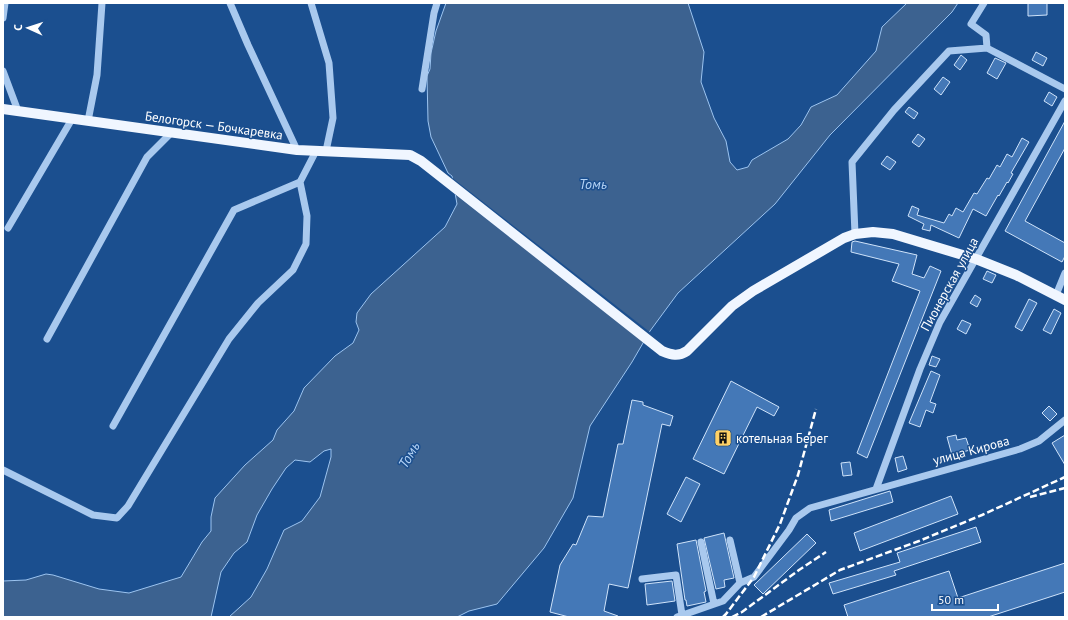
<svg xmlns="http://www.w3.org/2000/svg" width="1068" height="620" font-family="'PT Sans',sans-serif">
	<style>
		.water { fill: #3c6290; stroke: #9cc4f0 }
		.pier { fill: #1b4f8f }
		.building { fill: #4478b7; stroke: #cfe3fa }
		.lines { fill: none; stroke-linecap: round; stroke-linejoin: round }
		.minor { stroke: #a9c9ee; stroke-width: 7 }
		.major { stroke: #f0f6ff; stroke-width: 10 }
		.rail { stroke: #fff; stroke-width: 2.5; stroke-dasharray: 7 3; stroke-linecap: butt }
		.labels { text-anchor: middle; stroke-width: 3; stroke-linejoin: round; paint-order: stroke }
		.street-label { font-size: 13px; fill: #fff; stroke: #1b4f8f }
		.poi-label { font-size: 13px; fill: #fff; stroke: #1b4f8f; text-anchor: start }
		.water-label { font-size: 14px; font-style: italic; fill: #b5d3f5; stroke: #1b4f8f }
	</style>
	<rect width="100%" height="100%" fill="#1b4f8f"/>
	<path class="water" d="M446 3H688L704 52 701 82 714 118 726 141 730 162 737 170 748 167 752 160 788 139 801 125 811 107 837 95 876 51 882 27 907 3H958L952 12 830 135 775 204 678 293 650 331 632 362 590 426 573 498 544 548 497 604 469 611 457 617H229L251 597 267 569 284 530 302 521 320 497 331 457V449L324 451 310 462 295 460 286 468 272 489 257 515 247 542 234 553 221 572 211 617H3V581L26 580 46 574 53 575 99 589 129 593 181 577 202 542 211 531V517L215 498 245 465 273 440 277 430 294 411 304 388 335 356 353 343 359 330 356 322 357 313 371 294 445 227 457 204 452 176 448 173 431 137 428 121 427 76 430 69 431 53 436 31Z"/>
	<path class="pier" d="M446 173 651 333 645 342 453 193 450 177Z"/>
	<path class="building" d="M1028 3H1047V15L1028 16Z
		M1036 52 1047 58 1043 66 1032 60Z
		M961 55 967 60 960 70 954 65Z
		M995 58 1006 63 997 79 987 73Z
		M943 77 950 82 941 95 934 89Z
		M1049 92 1057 97 1052 106 1044 101Z
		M909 107 918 113 914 119 905 112Z
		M1065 121V148L1025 221 1065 243V256L1062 262 1005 231Z
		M918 134 925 139 919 147 912 142Z
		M1022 138 1029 142 1011 173 1013 174 1008 183 1007 182 999 196 998 195 986 216 973 209 959 238 931 225 930 231 922 229 924 224 908 216 912 206 919 209 917 215 944 223 949 214 952 216 956 208 963 212 974 193 977 194 987 178 989 179 997 165 1000 167 1007 154 1012 157Z
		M887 156 896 162 890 170 881 164Z
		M855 241 917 255 912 274 924 278 930 266 941 271 867 458 857 453 920 291 892 281 899 264 851 252 852 242Z
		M987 271 996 275 992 283 983 279Z
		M975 295 981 299 977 307 970 303Z
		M1029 299 1037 303 1022 331 1015 327Z
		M1054 309 1061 313 1051 334 1043 330Z
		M962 320 971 324 966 334 957 329Z
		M932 356 940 359 936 367 929 365Z
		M931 371 940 375 930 402 936 404 933 413 926 410 920 427 909 423Z
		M731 381 779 407 774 416 757 407 724 474 693 459Z
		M632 400 643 402V405L673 416 670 426 662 424 628 588 609 584 604 611 618 616V617H569L550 612 560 565 573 544 576 545 588 516 603 517 618 444H623Z
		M1049 406 1057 414 1050 421 1042 413Z
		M956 435 957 440 966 438 970 450 952 455 947 437Z
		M1065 435V465L1052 443Z
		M903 456 907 469 898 472 895 458Z
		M850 462 852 475 843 476 841 463Z
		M686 477 700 484 681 522 667 514Z
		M890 491 893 502 831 521 829 510Z
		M951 496 958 514 860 551 854 533Z
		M976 527 981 542 894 571 896 575 833 594 829 583 900 562 897 553Z
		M724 533 734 578 724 580 725 587 716 589 704 538Z
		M807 534 816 543 763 594 754 585Z
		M696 540 706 591 704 592 706 602 687 606 686 600H685L677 544Z
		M1065 563V592L988 617H848L844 605 949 571 958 598Z
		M672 581 675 601 647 605 645 584Z"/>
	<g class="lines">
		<path class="minor" d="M230 3 248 45 297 150
			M311 3 329 63 333 118 326 151
			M3 18 5 3
			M987 48 1065 89
			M3 71 18 111
			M422 89 434 13 437 3
			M88 121 97 75 102 3
			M8 228 72 119
			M855 234 852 162 894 110 949 51 987 48 986 35 971 24 984 3
			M1056 295 1065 273
			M47 339 147 157 171 133
			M113 426 234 210 300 182 316 151
			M3 470 93 515 117 518 128 506 229 339 258 303 293 270 306 244 307 216 300 182
			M876 489 920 369 940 322 1065 101
			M730 540 740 583
			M701 542 714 604
			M642 579 676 575 682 615
			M677 617 723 601 740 583 754 577 789 530 796 518 810 508 1020 449 1039 441 1065 420"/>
		<path class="major" d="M3 109 297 150 410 155 421 161 662 351C672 355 678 357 687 351L732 306 753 291 844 238 855 234 873 232 893 234 976 259 1016 275 1065 300"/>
		<path class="rail" d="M1030 497 1065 488
			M723 617 726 614 754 577 780 524 798 475 816 409
			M732 617 742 612 799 570 826 552
			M761 617 840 570 919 541 982 515 1065 477"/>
	</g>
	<defs>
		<symbol id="building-square" viewBox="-11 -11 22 22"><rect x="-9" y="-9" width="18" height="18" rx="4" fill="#ffd166" stroke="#1b4f8f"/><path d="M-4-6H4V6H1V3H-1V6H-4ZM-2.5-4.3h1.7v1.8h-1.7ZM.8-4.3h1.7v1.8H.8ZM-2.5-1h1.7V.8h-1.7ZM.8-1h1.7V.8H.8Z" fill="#111"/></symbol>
	</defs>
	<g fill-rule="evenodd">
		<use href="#building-square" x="713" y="428" width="20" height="20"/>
	</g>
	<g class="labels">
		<g class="street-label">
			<text transform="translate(214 125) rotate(8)" y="5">Белогорск — Бочкаревка</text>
			<text transform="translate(949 284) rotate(-61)" y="5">Пионерская улица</text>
			<text transform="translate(971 450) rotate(-15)" y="5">улица Кирова</text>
		</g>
		<g class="poi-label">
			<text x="736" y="443">котельная Берег</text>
		</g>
		<g class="water-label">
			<text x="593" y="189">Томь</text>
			<text transform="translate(409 455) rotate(-60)" y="5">Томь</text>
		</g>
	</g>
	<rect width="1068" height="620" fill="none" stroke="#ffffff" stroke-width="8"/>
	<g transform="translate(28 28) rotate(273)" stroke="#1b4f8f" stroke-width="3" paint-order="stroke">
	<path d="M0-3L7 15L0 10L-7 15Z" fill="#ffffff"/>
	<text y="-6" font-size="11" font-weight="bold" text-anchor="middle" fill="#ffffff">С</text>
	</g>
	<path d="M932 604v6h66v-6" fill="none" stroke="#ffffff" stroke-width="2"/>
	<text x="938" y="604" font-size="12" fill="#ffffff" stroke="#1b4f8f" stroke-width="3" paint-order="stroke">50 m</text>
</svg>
